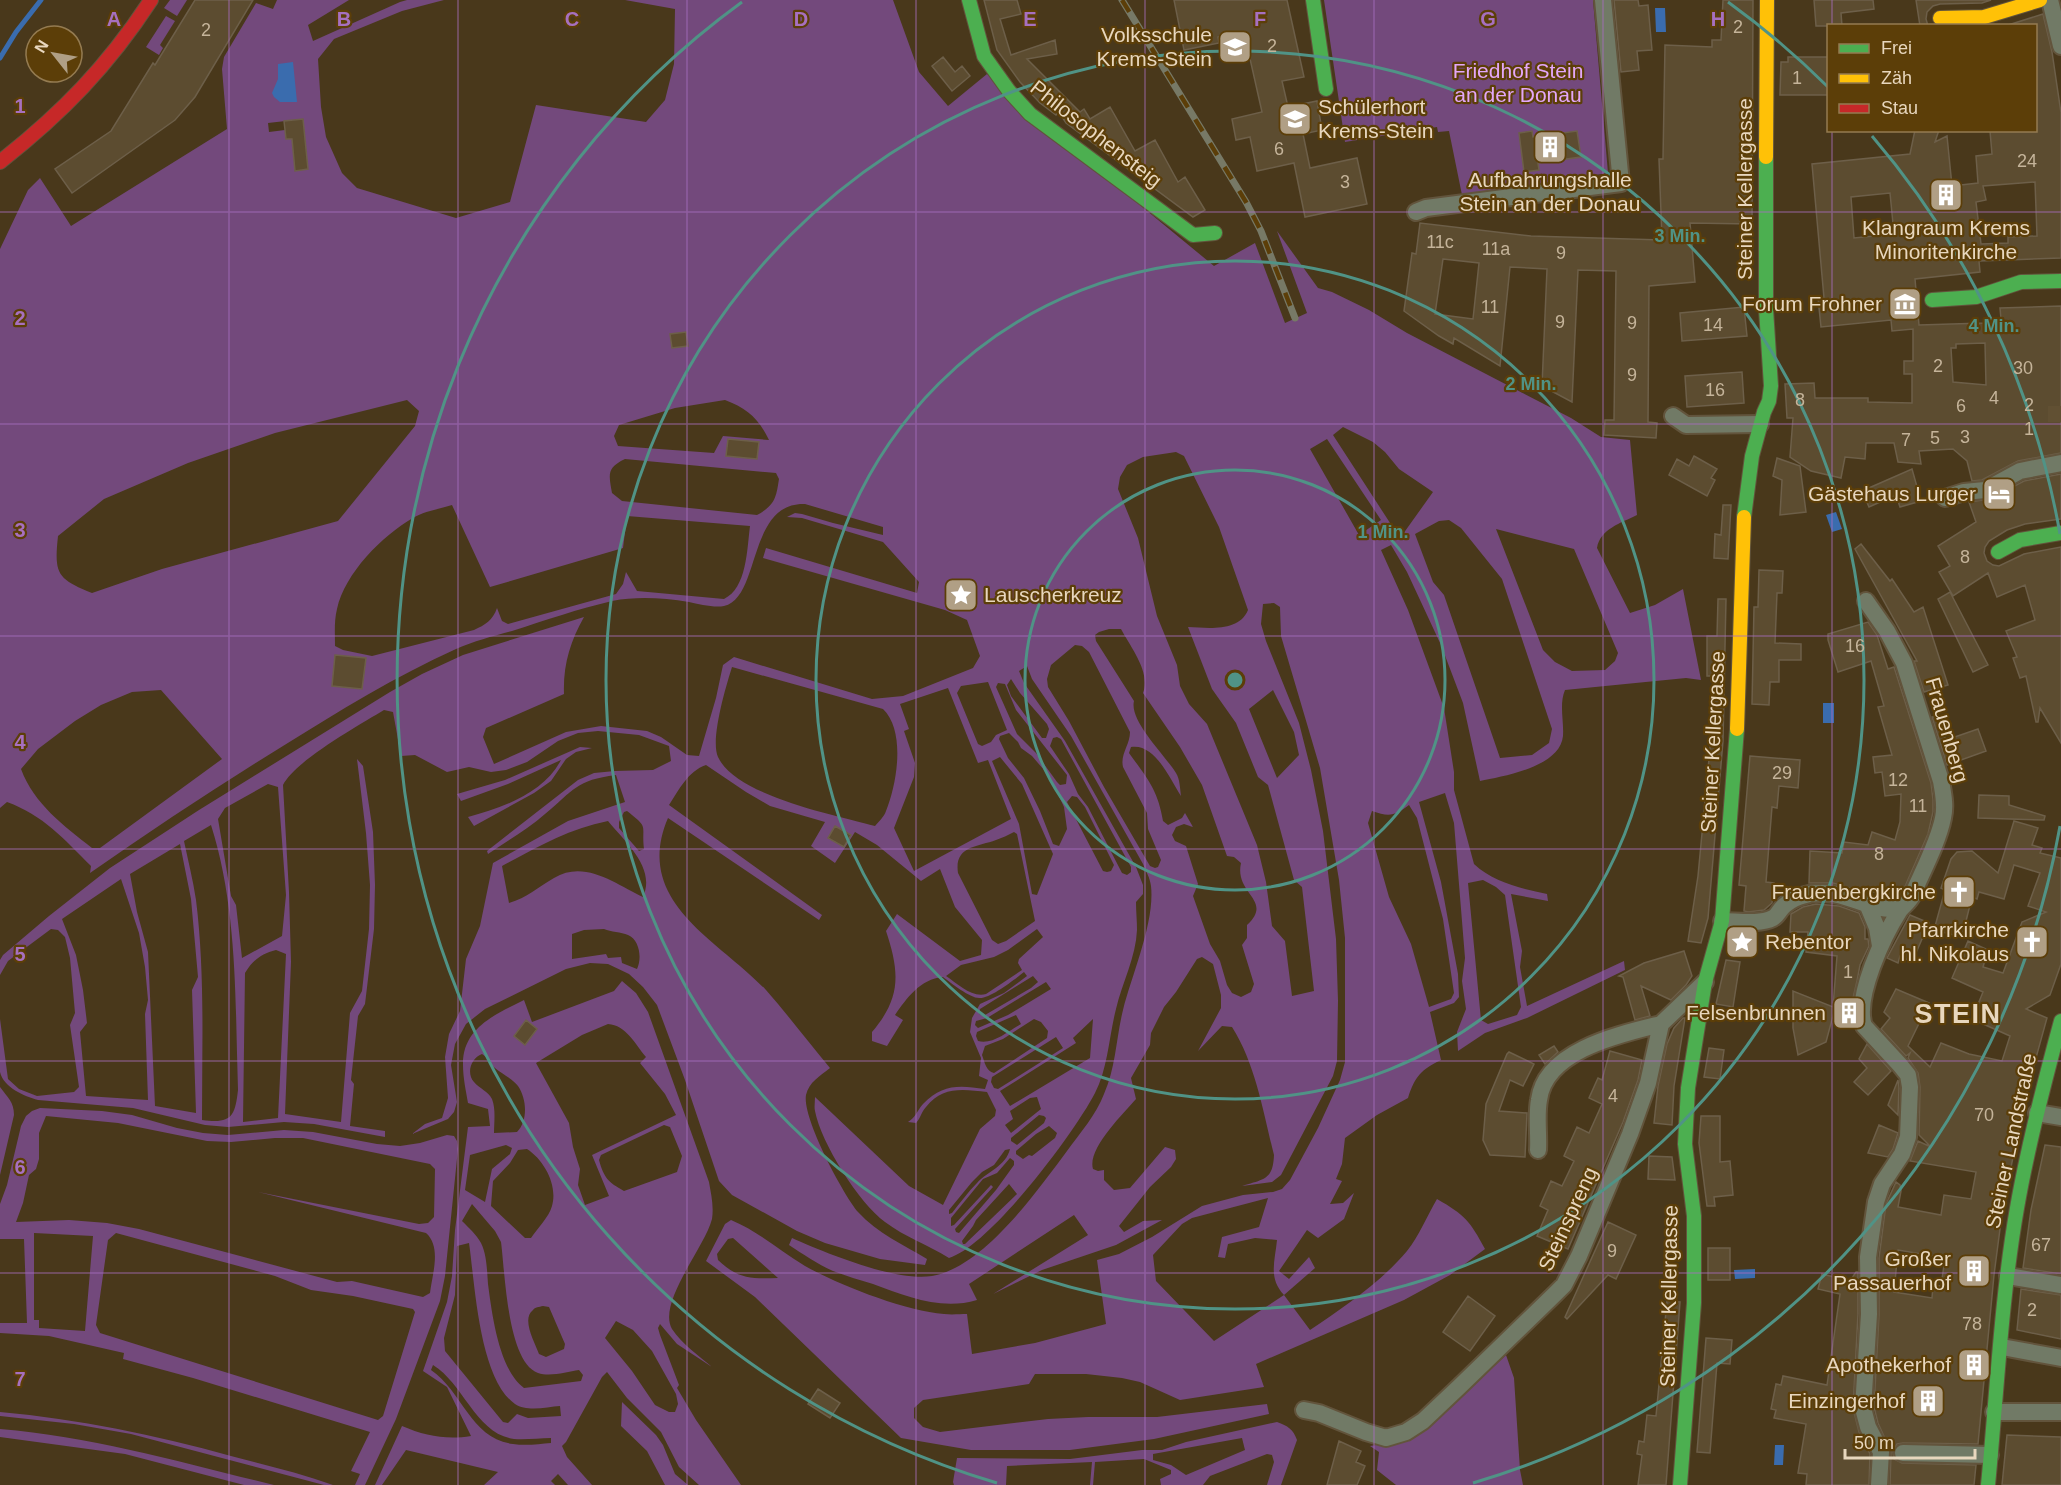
<svg xmlns="http://www.w3.org/2000/svg" width="2061" height="1485" font-family="Arial,sans-serif">
	<style>
		.green { fill: #73497c; fill-rule: evenodd }
		.water { fill: #3a6cae }
		.lines { fill: none; stroke-linecap: round; stroke-linejoin: round }
		.stream { stroke: #3a6cae; stroke-width: 5 }
		.building { fill: #5c4c30; stroke: #6d5f49; stroke-width: 1.5; fill-rule: evenodd }
		.street-tunnel { stroke: #615033; stroke-width: 16; stroke-dasharray: 16 8; stroke-linecap: butt }
		.street-casing { stroke: #62543c; stroke-width: 20 }
		.fast-casing { stroke: #62543c; stroke-width: 16 }
		.slow-casing { stroke: #62543c; stroke-width: 16 }
		.jam-casing { stroke: #62543c; stroke-width: 16 }
		.street { stroke: #717a66; stroke-width: 16 }
		.fast { stroke: #4caf50; stroke-width: 14 }
		.slow { stroke: #ffc107; stroke-width: 14 }
		.jam { stroke: #c62828; stroke-width: 14 }
		.rail-casing { stroke: #777966; stroke-width: 7 }
		.rail { stroke: #5c3e08; stroke-width: 4.5; stroke-dasharray: 14; stroke-linecap: butt }
		.grid { fill: none; stroke: #a770bf; stroke-width: 1.5; stroke-opacity: 0.55 }
		.ring { fill: none; stroke: #509386; stroke-width: 3 }
		.labels { text-anchor: middle; stroke-width: 4.5; stroke-linejoin: round; paint-order: stroke }
		.number-label { font-size: 18px; fill: #c5b49a }
		.poi-label { font-size: 21px; fill: #e8d7be; stroke: #5c3e08; text-anchor: end }
		.park-label { font-size: 21px; fill: #e3a7f9; stroke: #5c3e08 }
		.street-label { font-size: 21px; fill: #e8d7be; stroke: #5c3e08 }
		.district-label { font-size: 27px; font-weight: bold; letter-spacing: 1.5px; fill: #e8d7be; stroke: #5c3e08 }
		.grid-label { font-size: 20px; text-anchor: middle; font-weight: bold; fill: #a770bf; stroke: #5c3e08; stroke-width: 4.5; stroke-linejoin: round; paint-order: stroke }
		.centre { fill: #509386; stroke: #5c3e08; stroke-width: 3 }
		.ring-label { font-size: 18px; text-anchor: middle; font-weight: bold; fill: #509386; stroke: #5c3e08; stroke-width: 4.5; stroke-linejoin: round; paint-order: stroke }
	</style>
	<rect width="100%" height="100%" fill="#49381b"/>
	<path class="green" d="M170 0H187L177 16 164 8Z
		M277 0H349L308 25 313 41 400 2 407 0H444L402 11 334 39 318 59 321 107 326 137 342 173 357 188 456 218 510 202 536 105 646 122 665 100 674 64 675 9 625 0H893L919 72 948 106 987 74 1078 154 1214 266 1255 243 1285 323 1307 313 1277 231 1318 288 1332 292 1369 310 1407 333 1571 418 1601 437 1630 440 1637 515C1621 523 1600 529 1597 548L1630 613 1655 605 1683 589 1701 680 1686 678 1565 690C1559 704 1564 721 1563 736 1560 767 1504 776 1480 781L1463 703 1441 645 1407 572 1391 545 1381 550 1408 610 1444 708 1454 772V790L1474 864C1493 882 1522 889 1547 894L1548 901 1511 894 1522 951 1520 967 1527 1006 1624 961 1625 970 1527 1018 1485 1033 1458 1051 1457 1032 1466 1009 1462 981 1465 958 1454 823 1445 793 1419 802 1441 882 1458 974 1459 997 1454 1003 1430 1012 1441 1060C1421 1070 1415 1076 1408 1098L1377 1115 1345 1138 1342 1164 1336 1179 1342 1181 1330 1204 1343 1203 1354 1193 1344 1219 1318 1238 1307 1230 1279 1271 1289 1279 1309 1257 1315 1268 1284 1295 1310 1330C1344 1307 1380 1283 1407 1251 1419 1236 1427 1216 1437 1199 1465 1215 1470 1221 1485 1249L1450 1275 1404 1300 1256 1364 1264 1387 1180 1400 1140 1382 1122 1378 1086 1374H1035L1029 1384 923 1400 914 1408V1418L923 1427 940 1432 1048 1419 1088 1417H1157L1267 1404 1269 1414 1154 1439 1070 1450H971L901 1438 755 1297 706 1261 725 1224 731 1220C758 1231 780 1251 805 1266 839 1285 905 1311 944 1314 952 1315 960 1314 967 1314L972 1354 1035 1343 1106 1324 1097 1260 1119 1254 1152 1237 1202 1206 1243 1195 1273 1192 1282 1189 1290 1180 1318 1128 1340 1080 1345 1062V938L1339 880 1320 768 1281 636 1280 607 1274 603 1263 604 1261 624 1266 641 1299 723 1311 770 1323 831 1336 939 1338 1001 1337 1061 1333 1076 1281 1175 1272 1182 1242 1186C1264 1179 1273 1180 1274 1155 1263 1112 1256 1065 1232 1027L1222 1026 1198 1051 1221 1008V995L1213 964 1202 957 1197 959 1176 992 1164 1007 1151 1033 1150 1045 1131 1078 1136 1099C1123 1114 1087 1149 1093 1169L1098 1171 1104 1170V1180L1114 1190 1130 1188 1165 1147 1175 1150 1176 1159 1171 1167 1150 1187 1119 1226 1124 1232 1143 1221 1162 1220 1116 1245 1042 1270 993 1294 1088 1235 1074 1215 969 1284 977 1300C941 1311 906 1296 873 1284 860 1280 846 1276 833 1271 817 1264 803 1254 789 1245L792 1238C826 1253 896 1282 932 1276 984 1267 1037 1191 1067 1151 1080 1133 1096 1115 1104 1094 1116 1067 1116 1038 1123 1010 1132 974 1155 922 1151 886 1150 878 1146 871 1143 864L1071 736 1032 679 1027 666 1019 671 1024 683 1065 741 1136 867 1143 885V894L1136 902C1136 911 1137 921 1137 930 1136 957 1122 983 1116 1009 1109 1036 1108 1068 1095 1093 1075 1132 990 1246 949 1258 928 1245 905 1237 885 1222 859 1203 821 1143 815 1111 814 1107 815 1102 815 1097L909 1186 943 1205 980 1129 995 1116 996 1110 987 1092C963 1089 942 1086 926 1107 921 1112 921 1118 916 1123L908 1122C915 1118 917 1111 923 1104 942 1084 959 1085 985 1089L988 1080 979 1076 981 1058 970 1032 972 1018 980 1004 1004 993 1027 976 1024 972C1015 979 991 998 980 998 971 999 951 983 943 977 920 979 907 998 895 1015L903 1020 887 1046 872 1041V1032C901 998 900 973 886 931L897 914 960 961 981 955 982 940 955 907 940 869 921 881 877 845 855 832 835 863 811 846 825 822 770 806 746 792 706 765C688 771 679 790 669 805L822 915 819 920 668 818C632 902 719 940 766 990 788 1015 809 1043 830 1068 820 1076 809 1082 806 1095 802 1118 843 1194 858 1212 877 1233 904 1245 927 1259L925 1265 880 1259 825 1243 797 1231 732 1195 719 1181 685 1080 657 1005 643 987 629 974 608 964 590 963 566 969 485 1009 466 1024 455 1044 451 1065 457 1102 454 1112 448 1119 412 1134 425 1124 442 1118 448 1098 445 1057 449 1034 460 1011 466 959 480 926 493 863 568 821 625 802 616 775C576 780 574 790 545 814 528 829 507 841 488 854L487 851 578 780 594 773 615 771 653 770 671 761 669 746 639 735 598 731 578 733 558 741 527 762 506 770 491 772 469 767 447 772 415 755 401 756 393 712 384 710C359 725 295 761 283 785L289 892 291 962 285 1114 341 1122 350 1013 362 991 369 929 370 885 366 833 357 759 363 766 373 832 375 885 374 929 365 1004 358 1016 351 1080 354 1084 350 1126 385 1131V1137L314 1124 284 1122 228 1127 205 1125 133 1108 38 1100C24 1096 4 1088 0 1072 0 1060 0 1033 0 1019L8 1079 19 1089 37 1096 74 1092 79 1087 70 1025 75 1013 70 958 65 937 58 930 51 929 8 961 0 975V960L3 955 49 916 110 868 199 810 390 692 422 674 463 655 584 617C570 642 563 665 564 694L486 728 483 737 494 764 566 732 601 726 647 731 661 737 687 755 699 756 716 698 723 665 734 657 872 699 903 696 973 668 980 656 967 620 945 610 763 558 766 548 917 593 919 582 883 542 802 518 787 517 795 513 802 514 833 523 883 535V527L805 504C747 502 761 598 724 606 714 608 699 604 689 602 663 598 638 596 612 601 578 609 546 620 512 631 494 636 474 641 456 649 396 676 339 711 283 746 218 786 153 829 90 873L91 866C64 839 43 815 7 802L0 808V249L28 190 40 178 71 226 227 129 222 69 224 57 256 3 273 9ZM303 119 305 144 293 146 292 139H286L285 130 269 132 268 123ZM407 400 419 411 415 426 338 521 162 569 92 593C57 579 54 574 58 536L104 499 188 463 275 433ZM725 400C747 408 759 419 769 440L723 436 714 453 618 446 614 436 619 425 675 408ZM1343 427 1373 442 1385 452 1399 469 1433 492 1403 534 1392 526 1333 435ZM1327 439 1381 520 1359 535 1310 449ZM1176 452 1184 456 1219 527 1248 610C1239 632 1209 628 1188 627L1212 689 1236 723 1258 777 1268 785 1294 880 1302 887 1314 991 1292 996 1285 941 1272 926 1266 882 1257 845 1207 724 1189 704 1180 686 1177 665 1157 616 1138 538 1118 489 1120 477 1127 465 1143 457ZM625 459 776 473 779 479C776 498 775 505 757 515L622 501 612 493C609 475 606 468 625 459ZM452 505 490 587 623 548 627 516 750 526C747 549 747 588 724 599L637 591 626 572 623 584 616 594 508 624 502 621 497 608C493 620 485 625 474 630L372 656 343 650 335 646C335 634 334 621 337 609 345 573 382 536 413 518 424 511 440 509 452 505ZM1449 520 1461 528 1502 579 1552 729 1549 743 1532 755 1500 758 1444 595 1433 582 1415 534 1439 521ZM1496 529 1574 549 1618 653 1615 661 1605 670 1572 671 1555 662 1543 650ZM1109 629H1121C1131 648 1151 672 1143 693L1180 747 1202 785 1227 856 1234 857 1241 863C1234 894 1274 900 1247 925V938L1242 945 1254 984 1251 992 1241 997 1232 993 1227 985 1220 961 1210 944 1193 896 1198 884 1186 846 1175 841 1172 835 1176 827 1184 824 1193 827 1185 813 1182 818 1168 825 1163 821C1158 790 1147 778 1129 753L1131 747C1155 743 1170 779 1181 796 1180 789 1180 779 1176 773 1165 755 1129 721 1134 701L1096 641 1095 635 1099 632ZM1075 645 1082 646 1089 652 1130 732C1130 745 1120 754 1123 767L1147 813 1148 829 1161 860 1158 867 1155 868 1150 866 1104 787 1069 721 1048 687 1047 679 1051 665ZM732 667 883 709C906 731 897 784 886 811 884 817 879 821 875 826 835 815 736 796 718 757 710 740 726 686 732 667ZM1011 679 1020 693 1047 724 1049 729 1046 738H1042L1011 696 1007 685ZM988 682 1007 730 996 735 991 742 982 746 978 744 957 693 961 686ZM998 683 1005 684 1016 710 1067 775 1066 784 1060 785 1057 782 1036 753 1017 734 996 687ZM948 688 978 763 988 760 1011 819 914 871 894 828 914 777 915 763 904 731 909 729 900 704ZM161 690 222 759 100 848H92C64 826 34 804 21 769L38 749 75 721 101 705 132 692ZM1273 690 1294 732 1299 755 1277 778 1249 709ZM1009 733 1018 742 1021 748 1032 756 1050 777 1064 807 1067 829 1059 846 1053 844 1040 811 1024 778 1008 758 999 739 1000 736ZM1057 737 1061 739 1131 867V872L1127 875 1122 873 1088 807 1078 794 1069 774 1050 746 1053 738ZM1000 757 1022 784 1053 854 1037 895 1032 894 1019 824 992 761ZM268 784 278 787 286 895 282 936 242 958 236 905 231 896 218 819 225 808ZM1072 796 1077 797 1085 807 1114 865 1111 871 1107 872 1103 871 1067 802ZM1409 805 1417 818 1443 919 1454 993 1451 999 1429 1007 1411 944 1389 897 1368 823 1372 811C1389 817 1395 816 1409 805ZM627 811C650 829 641 824 644 849L639 851 619 828V822L624 812ZM608 821C626 843 656 868 643 897 617 885 585 859 554 878 538 887 527 898 509 903L502 866C538 847 568 829 608 821ZM211 825C238 910 235 1002 238 1090 235 1117 231 1124 202 1120 202 1047 205 972 196 900 193 880 188 860 184 841ZM1014 832 1017 834 1035 921 1006 941 998 944 992 940 958 873C954 846 977 847 996 840 1002 838 1008 835 1014 832ZM180 844 191 899 198 977 192 990 196 1113 155 1106 148 952 137 912 130 874ZM121 879 139 933 145 967 148 1000 145 1014 148 1100 86 1096 80 1032 87 1023 83 990 76 955 62 919ZM1483 880 1496 887 1505 895 1521 1007 1517 1015 1488 1024 1481 1020 1468 883ZM604 929C611 932 621 932 628 935 640 940 642 959 637 969L622 963 621 957 608 958 606 954 572 959V934L584 930ZM1037 929 1043 937 1019 959 1018 963 1022 970 986 994C972 998 958 984 946 976L961 965 994 957 1008 950ZM276 950 286 954 278 1118 243 1122 245 973C253 960 261 954 276 950ZM1033 976 1038 982 1031 988 985 1015 979 1014 980 1009ZM1046 982 1051 989 1008 1015 978 1028 975 1025 976 1021 987 1018ZM1016 1015 1021 1024C1008 1031 993 1045 978 1041L976 1036 977 1032ZM1034 1019 1041 1022 1048 1031 1047 1038 994 1073C986 1071 985 1063 982 1055L985 1046 1003 1039ZM1093 1019 1090 1058 1010 1106 1000 1091 1076 1043 1073 1038ZM1056 1037 1063 1048 998 1089 994 1088 991 1082 992 1077ZM1037 1097 1041 1109 1011 1133 1005 1125 1013 1119 1010 1111 1030 1098ZM1039 1115 1044 1116 1046 1118 1044 1123 1017 1145 1011 1141V1138ZM1049 1126 1057 1133 1055 1138 1032 1156 1029 1155 1023 1159 1016 1154V1151L1036 1134ZM1010 1149C1006 1166 988 1171 977 1183 968 1192 960 1203 952 1213L949 1214V1210L972 1182 982 1172 994 1165 1005 1150ZM1010 1158 1014 1161V1165L996 1190 959 1233 956 1232 955 1229 993 1187 991 1185 954 1225 951 1226V1218L983 1179 997 1173ZM1009 1184 1017 1194 965 1244H963L962 1241 973 1226 976 1220ZM1268 1198 1259 1227 1222 1237 1218 1257 1225 1258 1228 1244 1255 1238 1277 1240C1275 1261 1268 1278 1284 1295L1214 1341 1156 1281 1153 1255 1182 1224 1192 1218ZM733 1238 778 1278C751 1279 738 1279 718 1260L717 1254 728 1239Z
		M1324 0H1593L1608 173 1462 195 1449 131 1438 132 1437 127 1345 142Z
		M166 16 175 21 160 45 163 48 159 55 146 47Z
		M580 747 592 748 576 752 566 759 551 781 534 793 474 826 468 817C502 808 544 793 561 760L508 784 461 801 457 794 505 780Z
		M622 981 636 993 648 1012 709 1182C711 1194 714 1206 712 1219 705 1247 657 1303 672 1329 682 1344 699 1356 712 1367L677 1344 660 1324 658 1328 660 1335 679 1385 677 1388 696 1420 741 1485H699L679 1467 661 1432 627 1398 607 1372 602 1377 566 1442 562 1446 567 1457 592 1485H568L558 1474 551 1481 555 1485H484L498 1472 406 1450 382 1485H375L402 1426C425 1436 447 1440 471 1436L447 1387 423 1371 447 1302 452 1276 455 1230 468 1127 490 1126 488 1109 468 1103C466 1091 463 1078 463 1065 462 1028 496 1014 524 1000L532 1022 614 991ZM608 1024C626 1025 635 1044 646 1057L640 1063 665 1094 676 1115 592 1155 609 1196 585 1205 578 1185 580 1169 573 1147 569 1123 536 1063 582 1035ZM482 1054C488 1058 490 1064 495 1068 502 1074 513 1079 518 1086 527 1099 528 1121 517 1132L494 1133C494 1123 496 1109 492 1099 488 1091 480 1089 474 1082 466 1073 471 1058 482 1054ZM664 1125 670 1127 682 1156 677 1172 624 1191C608 1182 604 1178 599 1160L601 1155ZM506 1145 512 1148 510 1154 492 1169 485 1202 465 1190 470 1155ZM527 1149C544 1160 558 1185 552 1206 549 1217 537 1229 531 1238H525L491 1206 493 1181 510 1163 518 1150ZM472 1204 495 1231 501 1242C505 1271 507 1362 538 1373 550 1377 567 1372 579 1370L583 1375 581 1381 524 1388C499 1370 492 1314 488 1284 487 1271 487 1255 481 1243 476 1234 469 1228 462 1221ZM469 1243C475 1284 479 1379 515 1404 527 1412 547 1407 560 1406L561 1416 528 1418 517 1414 508 1423 503 1422 445 1351 444 1338 455 1295 457 1246ZM543 1306 549 1307 565 1344 564 1349 546 1357 539 1354C535 1343 521 1319 533 1310 535 1307 539 1307 543 1306ZM616 1321 633 1330 652 1351 676 1394 678 1404 675 1412H669L655 1405 632 1371 605 1338ZM433 1365C464 1384 476 1434 514 1439 526 1440 539 1438 551 1438V1443C539 1444 526 1446 513 1444 471 1439 463 1392 431 1370Z
		M0 1087C8 1098 14 1102 14 1115L0 1175Z
		M40 1108 102 1111 132 1115 177 1128 203 1133 228 1135 284 1130 313 1132 377 1144 400 1146 420 1143 447 1135 454 1136 457 1141 458 1149 445 1276 440 1301 396 1419 365 1485H355L360 1474 351 1471 370 1432 193 1378 123 1359 124 1353 49 1336 0 1333V1323H27L24 1239H0V1204L7 1185 21 1126 26 1116 32 1111ZM46 1116 118 1123 207 1141 231 1142 275 1138H303L430 1164 435 1169 434 1217 428 1223 419 1224 258 1192 426 1233C442 1247 432 1275 430 1293L423 1297 352 1281 337 1282 139 1229 107 1223 69 1220 16 1222 23 1203 29 1175 36 1169 39 1159V1133ZM34 1233 93 1236 85 1331 39 1328V1320H34ZM116 1233 275 1276 311 1290 353 1296 413 1309 415 1312 383 1416 378 1420 100 1333 96 1325 108 1240Z
		M1506 1355 1514 1378 1520 1470 1523 1485H1396L1377 1470 1379 1452 1370 1446 1405 1440 1428 1428Z
		M622 1402 656 1435 663 1445 675 1474 688 1485H665L647 1451 621 1426Z
		M0 1412C79 1419 155 1435 231 1456 265 1465 300 1473 333 1485H324L131 1434 74 1424 0 1416Z
		M1277 1422C1288 1426 1293 1429 1297 1440L1281 1485H1267L1274 1462 1272 1455 1267 1454 1210 1476 1203 1485H1161L1160 1479 1171 1474V1470L1144 1459 1095 1462 1093 1485H1090L1092 1462 1007 1466 1006 1485H954L953 1482 957 1458 1070 1459 1142 1450H1162L1186 1442ZM1242 1438 1245 1450 1186 1475 1171 1465 1153 1460V1454Z
		M0 1429C94 1437 183 1463 274 1485H244L125 1454 0 1437Z"/>
	<path class="water" d="M1655 8H1665L1666 32H1656Z
		M293 62 297 102H280L274 97 272 93 278 79V64Z
		M1836 512 1842 529 1832 532 1826 515Z
		M1823 703H1834V723H1823Z
		M1755 1269V1278L1735 1279 1734 1270Z
		M1775 1445H1784L1783 1465H1774Z"/>
	<g class="lines">
		<path class="stream" d="M0 58 16 32 41 0"/>
	</g>
	<path class="building" d="M195 0H253L195 97 175 120 72 193 55 169 111 131 153 63 155 65Z
		M984 0H1017L1021 14 1000 19 1011 55 1055 40 1057 54 1027 59 1080 112 1084 109 1090 119 1110 107 1135 151 1155 140 1178 182 1185 177 1205 210 1193 217 1066 123 1059 112 1056 115 1040 103 1020 82 997 50Z
		M1174 0H1287L1304 77 1282 81 1288 107 1317 101 1322 130 1303 134 1310 168 1357 158 1367 204 1305 217 1294 163 1257 171 1250 137 1236 140 1232 119 1262 112 1244 32 1218 37 1219 43 1184 50Z
		M1614 0H1638L1639 6 1648 5 1652 50 1637 51 1639 70 1621 72Z
		M1723 0H1753L1752 224 1690 223 1695 282 1649 286 1648 422 1657 423 1656 438 1604 435 1605 420H1614L1616 271 1578 270 1572 402 1542 386 1547 269 1510 267 1500 366 1454 338 1453 344 1439 336 1404 311 1412 253 1416 254 1420 223 1531 236 1662 240 1659 159H1663L1665 45 1712 47V40H1721ZM1443 259 1479 263 1473 319 1435 314Z
		M1814 0H1873L1874 9 1841 13 1842 26H1816Z
		M1916 0H1991L1982 3 1940 4 1933 6 1927 12 1926 19 1928 26H1920Z
		M2043 14 2052 52 2061 113V258L1979 261 1980 272 1915 279 1919 325 1984 323V320L2001 319 2000 308 2061 306V453L2018 461 1982 480 1972 481 1967 461 1953 449 1919 451 1921 464 1898 462 1894 443H1866L1865 459 1845 457 1841 478 1811 471 1790 457 1793 418H1787L1785 384 1814 383 1815 398H1868V402L1912 403V374H1904V361H1913V329L1892 331 1891 320 1821 327 1818 298H1824L1812 164 1910 154 1915 130H1939L1935 142 1947 136 1952 186 1978 183 1976 156 1992 154 1990 131 2036 130V26H2005ZM2035 182 2037 236 2008 237V243L1981 244 1976 202 1986 200 1983 186ZM1890 193 1894 234 1854 238 1851 197ZM1985 343 1986 385 1953 382 1951 348H1956V344Z
		M943 57 955 72 962 66 970 76 952 91 932 66Z
		M1788 57H1828V95H1780L1781 62H1788Z
		M303 119 308 169 295 171 292 139H286L284 121Z
		M1532 131 1533 137 1577 131 1581 157 1538 163 1539 170 1524 172 1519 133Z
		M1744 307 1747 336 1682 341 1680 313Z
		M686 332 688 346 672 348 670 334Z
		M1742 372 1744 403 1687 407 1685 376Z
		M728 439 759 442 757 459 726 456Z
		M1694 456 1717 469 1711 478 1715 480 1707 496 1669 475 1677 459 1689 466Z
		M1777 458 1800 466 1806 512 1780 515 1782 480 1773 476Z
		M1912 469 1921 501 1900 507 1896 495 1869 507 1862 491Z
		M2061 474V519L2025 524 2007 530 1989 541 1985 547 1984 553 1987 561 1993 565 1999 566 2024 554 2061 547V743L2040 708 2038 722H2036L2026 676 2020 678 2013 658 2017 657 2006 631 2035 620 2025 585 1997 597 1988 573 1953 596 1939 572 1950 566 1938 546 1976 522 1969 502 1990 499 2024 481Z
		M1723 505H1731L1728 559 1714 558 1715 534 1721 535Z
		M1861 544 1890 581 1892 579 1914 612 1923 607 1948 685 1924 692 1914 661H1917L1855 549Z
		M1759 570 1783 571 1782 593H1777L1775 643 1801 644V660H1779V682H1770L1769 705 1752 704 1754 607H1758Z
		M1950 592 1988 665 1973 672 1938 599Z
		M1718 599H1726L1723 741 1708 918 1701 943 1688 941 1698 876 1712 727 1713 676H1707V636H1717Z
		M1868 622 1877 635 1888 669 1894 667 1931 783 1933 800V812L1928 834 1903 891 1899 896 1866 891V893L1833 883H1809L1810 851 1842 853 1844 842 1868 845 1872 832 1895 840 1900 822 1901 794 1885 796 1882 772 1875 773 1873 757 1892 755 1878 707 1884 706 1871 661 1838 672 1828 640V634Z
		M335 655 366 658 362 689 332 686Z
		M1937 716 1946 740 1978 729 1986 751 1947 765 1932 717Z
		M1750 756 1800 760 1798 788 1779 786 1777 808 1772 807 1766 882 1774 883 1772 903 1764 910 1748 912 1744 911 1746 886 1739 885Z
		M1979 795 2009 796V805L2045 816 2044 820 1978 818Z
		M2014 821 2038 828 2032 845 2042 848 2040 853 2061 858V964L2050 995 2026 1009 2047 1018 2026 1094 2003 1206 1994 1275 1978 1444 1903 1443 1897 1444 1893 1452 1894 1459 1902 1463 1976 1465 1974 1485H1890L1891 1452 1878 1423 1874 1407 1879 1315V1258L1886 1204 1896 1182 1900 1185 1901 1191 1898 1207 1941 1215 1944 1195 1971 1199 1976 1172 1910 1161 1918 1141 1931 1147 1919 1135 1920 1087 1918 1073 1908 1058 1910 1053 1906 1056 1881 1029 1890 1018 1884 1012 1896 989 1929 1003 1908 1046 1930 1067 1941 1043 1969 1054 2002 1061 2010 1036 1972 1019 1983 992 1952 978 1968 941 1988 950 1983 967 2003 973 2022 922 2046 912 2028 906 2040 873 2014 865 2004 899 1979 892 1977 899 1972 897 1962 937 1934 930 1945 890 1941 888 1951 859 1957 852 1972 851 1998 873ZM1898 1250 1945 1258 1941 1286H1933L1932 1298 1894 1292Z
		M835 826 851 835 844 847 828 838Z
		M1816 904 1839 906 1859 913 1865 927V939H1868L1869 946 1860 965 1857 981 1853 998 1852 1017 1834 1012 1826 1042 1798 1055 1793 1028V991L1833 1007 1837 956 1806 952 1808 932H1790L1791 914 1803 907Z
		M1910 915 1929 923 1912 962 1900 956 1898 963 1887 958Z
		M1684 951 1692 976 1686 985 1671 1000 1641 986 1650 1016 1635 1020 1623 977 1619 976 1644 963Z
		M1726 960 1740 962 1733 1007 1716 1004Z
		M1683 1018H1685L1674 1086 1672 1125 1654 1123 1658 1086 1667 1044 1674 1028Z
		M526 1020 537 1029 525 1045 514 1036Z
		M1867 1044 1891 1071 1868 1095 1854 1082 1867 1068 1859 1059Z
		M1554 1046 1558 1052 1545 1064 1539 1055Z
		M1709 1048 1724 1050 1720 1079 1704 1077Z
		M1610 1051 1642 1060 1638 1080 1623 1122 1568 1249 1537 1236 1548 1210 1540 1206 1551 1181 1562 1186 1574 1161 1564 1156 1577 1127 1589 1133 1602 1104 1589 1098 1598 1078 1602 1080Z
		M1509 1052 1534 1064 1523 1086 1510 1080 1499 1111 1527 1113 1525 1157 1490 1155 1483 1140 1486 1104 1507 1054Z
		M1898 1080 1899 1088 1898 1115 1888 1105Z
		M1701 1116H1720V1162L1730 1161 1733 1195 1714 1197 1715 1206H1707L1699 1143Z
		M1879 1125 1898 1133 1893 1149 1888 1157 1868 1153Z
		M2045 1145 2061 1147V1274L2023 1268 2031 1210Z
		M1649 1156 1672 1157 1675 1180 1648 1179Z
		M1608 1222 1636 1235 1616 1279 1608 1275 1567 1319 1565 1317Z
		M1708 1248H1730V1280H1708Z
		M1856 1272H1858V1314L1853 1408 1859 1432 1870 1454 1869 1485H1806L1807 1474 1798 1473 1806 1424 1774 1418 1776 1410 1771 1409 1776 1384 1781 1385 1783 1376 1827 1385 1840 1294 1818 1289 1822 1274 1850 1281Z
		M2021 1289 2061 1295V1339L2017 1330Z
		M1468 1296 1495 1316 1470 1351 1443 1332Z
		M1667 1301 1680 1302 1666 1485H1638L1642 1455 1637 1454 1639 1441 1644 1442 1647 1415 1656 1416Z
		M1706 1338 1732 1340 1730 1364 1717 1363 1710 1453 1697 1452Z
		M818 1389 840 1403 830 1418 808 1404Z
		M2007 1435 2061 1437V1485H2002Z
		M1339 1441 1361 1451 1356 1462 1365 1466 1357 1485H1327Z"/>
	<g class="lines">
		<path class="street-tunnel" d="M2048 414H2061"/>
		<defs>
			<path id="street" d="M2050 0 2061 46
				M1416 212 1426 208 1621 183 1603 0
				M1673 416 1686 425 1760 424
				M1945 498 1964 492 1985 490 2020 471 2061 463
				M1866 601 1887 631 1904 663 1941 781C1943 793 1946 805 1943 818 1938 843 1922 872 1912 896 1909 902 1904 905 1900 910 1884 935 1854 997 1864 1026L1900 1065 1908 1075 1910 1087 1908 1137 1902 1154 1882 1184 1876 1202 1868 1257 1869 1314 1863 1408 1868 1427 1881 1452 1879 1485
				M1867 904 1877 928 1880 946
				M1722 921C1737 921 1759 925 1773 918 1777 916 1779 911 1782 908 1791 898 1807 893 1820 893 1851 892 1872 914 1901 908
				M2037 1113 2061 1117
				M1538 1150C1539 1134 1536 1116 1539 1100 1545 1050 1621 1034 1661 1024
				M2008 1276 2061 1285
				M2002 1347 2061 1358
				M1304 1410 1319 1413 1366 1432 1386 1438 1406 1432 1423 1421 1459 1387 1555 1294 1564 1285 1579 1256 1630 1134 1648 1083 1661 1024 1705 982
				M1994 1412H2061
				M1903 1453 1990 1455"/>
			<path id="fast" d="M969 0 984 56 1009 91 1030 114 1193 235 1215 233
				M1313 0 1326 89
				M1932 300 1976 297 2021 282 2061 281
				M1744 517 1752 456 1764 412 1769 401 1771 386 1766 309V157
				M1998 552 2020 540 2061 533
				M1680 1485 1694 1303V1216L1685 1144 1688 1088 1705 982 1722 921 1737 729
				M1988 1485C1997 1393 2001 1299 2017 1208 2028 1145 2044 1083 2061 1021"/>
			<path id="slow" d="M1940 18 1984 17 2040 0
				M1766 157 1767 0
				M1737 729 1744 517"/>
			<path id="jam" d="M0 162C62 113 108 66 151 0"/>
		</defs>
		<use href="#street" class="street-casing"/>
		<use href="#fast" class="fast-casing"/>
		<use href="#slow" class="slow-casing"/>
		<use href="#jam" class="jam-casing"/>
		<use href="#street" class="street"/>
		<use href="#fast" class="fast"/>
		<use href="#slow" class="slow"/>
		<use href="#jam" class="jam"/>
		<defs>
			<path id="rail" d="M1122 0 1246 202 1261 231 1295 318"/>
		</defs>
		<use href="#rail" class="rail-casing"/>
		<use href="#rail" class="rail"/>
	</g>
	<path class="grid" d="M229 0V1485M458 0V1485M687 0V1485M916 0V1485M1145 0V1485M1374 0V1485M1603 0V1485M1832 0V26M1832 130V1485M0 212H2061M0 424H2061M0 636H2061M0 849H2061M0 1061H2061M0 1273H2061"/>
	<g class="ring">
		<circle cx="1235" cy="680" r="210"/>
		<circle cx="1235" cy="680" r="419"/>
		<circle cx="1235" cy="680" r="629"/>
		<path d="M2060 826A838 838 0 0 1 1473 1483M997 1483A838 838 0 0 1 742 2M1728 2A838 838 0 0 1 1828 87M1872 136A838 838 0 0 1 2060 534"/>
	</g>
	<defs>
		<symbol id="school-square" viewBox="-11 -11 22 22"><rect x="-9" y="-9" width="18" height="18" rx="4" fill="#b09f85" stroke="#5c3e08"/><path d="M0-5L7-2L0 1L-7-2ZM-4 1L0 2.5L4 1V4Q0 6-4 4Z" fill="#fff"/></symbol>
		<symbol id="building-square" viewBox="-11 -11 22 22"><rect x="-9" y="-9" width="18" height="18" rx="4" fill="#b09f85" stroke="#5c3e08"/><path d="M-4-6H4V6H1V3H-1V6H-4ZM-2.5-4.3h1.7v1.8h-1.7ZM.8-4.3h1.7v1.8H.8ZM-2.5-1h1.7V.8h-1.7ZM.8-1h1.7V.8H.8Z" fill="#fff"/></symbol>
		<symbol id="museum-square" viewBox="-11 -11 22 22"><rect x="-9" y="-9" width="18" height="18" rx="4" fill="#b09f85" stroke="#5c3e08"/><path d="M0-6L6-3V-2H-6V-3ZM-5-1h2V3h-2ZM-1-1h2V3h-2ZM3-1h2V3H3ZM-6 4H6V6H-6Z" fill="#fff"/></symbol>
		<symbol id="hotel-square" viewBox="-11 -11 22 22"><rect x="-9" y="-9" width="18" height="18" rx="4" fill="#b09f85" stroke="#5c3e08"/><path d="M-6-4.5h1.5V1H6V5H4.5V3h-9V5H-6ZM-4 0a1.8 1.8 0 1 1 3.6 0ZM.5 0V-2.5h3Q6-2.5 6 0Z" fill="#fff"/></symbol>
		<symbol id="sight-square" viewBox="-11 -11 22 22"><rect x="-9" y="-9" width="18" height="18" rx="4" fill="#b09f85" stroke="#5c3e08"/><path d="M0-6L1.8-2.2L6-1.7L2.9 1.2L3.7 5.4L0 3.3L-3.7 5.4L-2.9 1.2L-6-1.7L-1.8-2.2Z" fill="#fff"/></symbol>
		<symbol id="church-square" viewBox="-11 -11 22 22"><rect x="-9" y="-9" width="18" height="18" rx="4" fill="#b09f85" stroke="#5c3e08"/><path d="M-1.2-6h2.4v3.5h3.3v2.4h-3.3V6h-2.4V-.1h-3.3v-2.4h3.3Z" fill="#fff"/></symbol>
	</defs>
	<g fill-rule="evenodd">
		<use href="#school-square" x="1216" y="28" width="38" height="38"/>
		<use href="#school-square" x="1276" y="100" width="38" height="38"/>
		<use href="#building-square" x="1531" y="128" width="38" height="38"/>
		<use href="#building-square" x="1927" y="176" width="38" height="38"/>
		<use href="#museum-square" x="1886" y="285" width="38" height="38"/>
		<use href="#hotel-square" x="1980" y="475" width="38" height="38"/>
		<use href="#sight-square" x="942" y="576" width="38" height="38"/>
		<use href="#church-square" x="1940" y="873" width="38" height="38"/>
		<use href="#sight-square" x="1723" y="923" width="38" height="38"/>
		<use href="#church-square" x="2013" y="923" width="38" height="38"/>
		<use href="#building-square" x="1830" y="994" width="38" height="38"/>
		<use href="#building-square" x="1955" y="1252" width="38" height="38"/>
		<use href="#building-square" x="1955" y="1346" width="38" height="38"/>
		<use href="#building-square" x="1909" y="1382" width="38" height="38"/>
	</g>
	<g class="labels">
		<g class="number-label">
			<text x="1738" y="33">2</text>
			<text x="206" y="36">2</text>
			<text x="1272" y="52">2</text>
			<text x="1797" y="84">1</text>
			<text x="1279" y="155">6</text>
			<text x="2027" y="167">24</text>
			<text x="1345" y="188">3</text>
			<text x="1440" y="248">11c</text>
			<text x="1496" y="255">11a</text>
			<text x="1561" y="259">9</text>
			<text x="1490" y="313">11</text>
			<text x="1560" y="328">9</text>
			<text x="1632" y="329">9</text>
			<text x="1713" y="331">14</text>
			<text x="1938" y="372">2</text>
			<text x="2023" y="374">30</text>
			<text x="1632" y="381">9</text>
			<text x="1715" y="396">16</text>
			<text x="1994" y="404">4</text>
			<text x="1800" y="406">8</text>
			<text x="2029" y="411">2</text>
			<text x="1961" y="412">6</text>
			<text x="2029" y="435">1</text>
			<text x="1965" y="443">3</text>
			<text x="1935" y="444">5</text>
			<text x="1906" y="446">7</text>
			<text x="1965" y="563">8</text>
			<text x="1855" y="652">16</text>
			<text x="1782" y="779">29</text>
			<text x="1898" y="786">12</text>
			<text x="1918" y="812">11</text>
			<text x="1879" y="860">8</text>
			<text x="1848" y="978">1</text>
			<text x="1613" y="1102">4</text>
			<text x="1984" y="1121">70</text>
			<text x="2041" y="1251">67</text>
			<text x="1612" y="1257">9</text>
			<text x="2032" y="1316">2</text>
			<text x="1972" y="1330">78</text>
		</g>
		<g class="poi-label">
			<text x="1212" y="42">Volksschule<tspan x="1212" dy="24">Krems-Stein</tspan></text>
			<text x="1318" y="114" text-anchor="start">Schülerhort<tspan x="1318" dy="24">Krems-Stein</tspan></text>
			<text x="1550" y="187" text-anchor="middle">Aufbahrungshalle<tspan x="1550" dy="24">Stein an der Donau</tspan></text>
			<text x="1946" y="235" text-anchor="middle">Klangraum Krems<tspan x="1946" dy="24">Minoritenkirche</tspan></text>
			<text x="1882" y="311">Forum Frohner</text>
			<text x="1976" y="501">Gästehaus Lurger</text>
			<text x="984" y="602" text-anchor="start">Lauscherkreuz</text>
			<text x="1936" y="899">Frauenbergkirche</text>
			<text x="2009" y="937">Pfarrkirche<tspan x="2009" dy="24">hl. Nikolaus</tspan></text>
			<text x="1765" y="949" text-anchor="start">Rebentor</text>
			<text x="1826" y="1020">Felsenbrunnen</text>
			<text x="1951" y="1266">Großer<tspan x="1951" dy="24">Passauerhof</tspan></text>
			<text x="1951" y="1372">Apothekerhof</text>
			<text x="1905" y="1408">Einzingerhof</text>
		</g>
		<g class="park-label">
			<text x="1518" y="78">Friedhof Stein<tspan x="1518" dy="24">an der Donau</tspan></text>
		</g>
		<g class="street-label">
			<text transform="translate(1096 134) rotate(38)" y="7">Philosophensteig</text>
			<text transform="translate(1745 189) rotate(-90)" y="7">Steiner Kellergasse</text>
			<text transform="translate(1947 730) rotate(74)" y="7">Frauenberg</text>
			<text transform="translate(1713 742) rotate(-87)" y="7">Steiner Kellergasse</text>
			<text transform="translate(2011 1141) rotate(-78)" y="7">Steiner Landstraße</text>
			<text transform="translate(1568 1219) rotate(-65)" y="7">Steinspreng</text>
			<text transform="translate(1669 1296) rotate(-89)" y="7">Steiner Kellergasse</text>
		</g>
		<g class="district-label">
			<text x="1958" y="1023">STEIN</text>
		</g>
	</g>
	<g class="grid-label">
		<text x="114" y="26">A</text>
		<text x="344" y="26">B</text>
		<text x="572" y="26">C</text>
		<text x="801" y="26">D</text>
		<text x="1030" y="26">E</text>
		<text x="1260" y="26">F</text>
		<text x="1488" y="26">G</text>
		<text x="1718" y="26">H</text>
		<text x="20" y="113">1</text>
		<text x="20" y="325">2</text>
		<text x="20" y="537">3</text>
		<text x="20" y="749">4</text>
		<text x="20" y="961">5</text>
		<text x="20" y="1174">6</text>
		<text x="20" y="1386">7</text>
	</g>
	<circle cx="1235" cy="680" r="9" class="centre"/>
	<g class="ring-label">
		<text x="1680" y="242">3 Min.</text>
		<text x="1994" y="332">4 Min.</text>
		<text x="1531" y="390">2 Min.</text>
		<text x="1383" y="538">1 Min.</text>
	</g>
	<rect x="1827" y="24" width="210" height="108" fill="#5c3e08" stroke="#947b51" stroke-width="1.5"/>
	<rect x="1839" y="44" width="30" height="9" fill="#4caf50" stroke="#947b51" stroke-width="1.5"/>
	<text x="1881" y="54" font-size="18" fill="#e8d7be">Frei</text>
	<rect x="1839" y="74" width="30" height="9" fill="#ffc107" stroke="#947b51" stroke-width="1.5"/>
	<text x="1881" y="84" font-size="18" fill="#e8d7be">Zäh</text>
	<rect x="1839" y="104" width="30" height="9" fill="#c62828" stroke="#947b51" stroke-width="1.5"/>
	<text x="1881" y="114" font-size="18" fill="#e8d7be">Stau</text>
	<g transform="translate(54 54) rotate(301)"><circle r="28" fill="#5c3e08" stroke="#947b51" stroke-width="1.5"/>
	<path d="M0-4.5L10 22L0 15L-10 22Z" fill="#b09f85"/>
	<text y="-9" font-size="16" font-weight="bold" text-anchor="middle" fill="#e8d7be">N</text>
	</g>
	<path d="M1845 1449v9h130v-9" fill="none" stroke="#e8d7be" stroke-width="3"/>
	<text x="1854" y="1449" font-size="18" fill="#e8d7be" stroke="#5c3e08" stroke-width="4.5" paint-order="stroke">50 m</text>
</svg>
